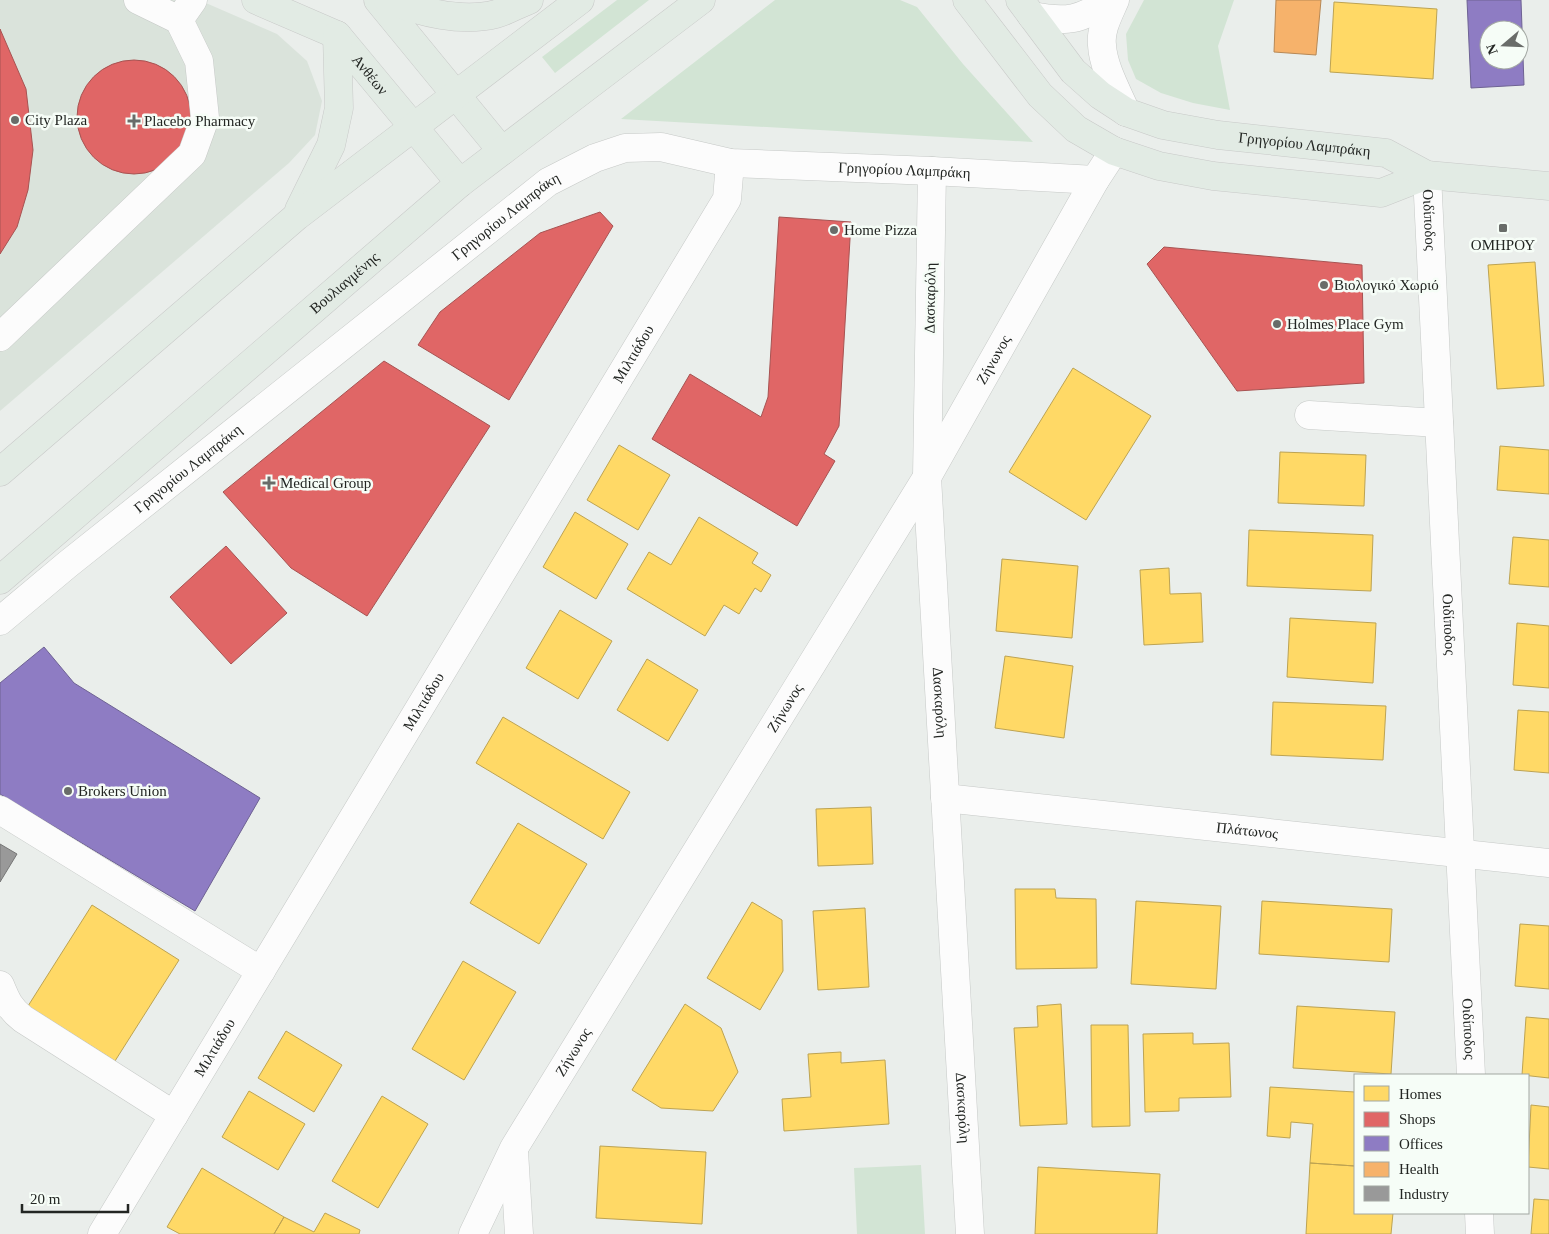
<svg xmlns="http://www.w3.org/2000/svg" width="1549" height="1234" font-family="Georgia,serif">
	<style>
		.built { fill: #dae3db }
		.green { fill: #d2e4d4 }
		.homes { fill: #ffd966; stroke: #bda352 }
		.shops { fill: #e06666; stroke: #a75352 }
		.offices { fill: #8e7cc3; stroke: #6e6293; fill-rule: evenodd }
		.health { fill: #f6b26b; stroke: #b78855 }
		.industry { fill: #999; stroke: #767676 }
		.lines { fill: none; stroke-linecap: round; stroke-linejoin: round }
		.minor-casing { stroke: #c6c9c7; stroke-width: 29 }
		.major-casing { stroke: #c8c9c8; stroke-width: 29 }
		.minor { stroke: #fcfcfc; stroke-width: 28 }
		.major { stroke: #e2ebe4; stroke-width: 28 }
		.poi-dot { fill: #696c69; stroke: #f6fdf7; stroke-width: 2 }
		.labels { text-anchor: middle; stroke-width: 5; stroke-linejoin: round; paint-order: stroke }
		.street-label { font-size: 15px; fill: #232623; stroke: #f6fdf7 }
		.poi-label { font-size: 15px; fill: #232623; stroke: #f6fdf7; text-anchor: start }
	</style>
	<rect width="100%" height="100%" fill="#eaeeeb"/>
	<path class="built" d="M0 0H199L277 34 307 61 322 101 315 135 289 163 0 411Z"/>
	<path class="green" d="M617 0H649L555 73 542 57Z
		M775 0H900L917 7 963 64 1033 142 621 119Z
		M1144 0H1234L1218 46 1230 110 1193 103 1161 93 1136 79 1128 60 1126 34Z
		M921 1165 925 1234H857L854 1168Z"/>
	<path class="homes" d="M1334 2 1437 9 1433 79 1330 72Z
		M1535 262 1544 386 1497 389 1488 265Z
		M1073 368 1151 416 1086 520 1009 472Z
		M619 445 670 475 638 530 587 500Z
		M1500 446 1549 450V494L1497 490Z
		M1280 452 1366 455 1364 506 1278 503Z
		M575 512 628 544 596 599 543 567Z
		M699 517 758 553 752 563 771 575 761 592 755 588 739 614 724 605 705 636 627 589 649 552 671 565Z
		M1249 530 1373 535 1371 591 1247 586Z
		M1513 537 1549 540V587L1509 584Z
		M1002 559 1078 566 1072 638 996 631Z
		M1169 568 1170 594 1201 593 1203 642 1144 645 1140 570Z
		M560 610 612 641 578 699 526 668Z
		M1290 618 1376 623 1373 683 1287 677Z
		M1517 623 1549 626V688L1513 685Z
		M1005 656 1073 666 1064 738 995 728Z
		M647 659 698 690 668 741 617 710Z
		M1273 702 1386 706 1383 760 1271 755Z
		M1518 710 1549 712V773L1514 770Z
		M503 717 630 792 603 839 476 763Z
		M871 807 873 864 818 866 816 809Z
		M518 823 587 864 539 944 470 903Z
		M1015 889H1055L1056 898 1096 899 1097 968 1016 969Z
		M1136 901 1221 906 1216 989 1131 984Z
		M1262 901 1392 909 1389 962 1259 954Z
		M752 902 782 920 783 971 760 1010 707 978Z
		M92 905 179 960 115 1061 28 1006Z
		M865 908 869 987 818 990 813 911Z
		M1520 924 1549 926V989L1515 986Z
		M463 961 516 992 464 1080 412 1049Z
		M685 1004 721 1028 738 1072 713 1111 661 1108 632 1090Z
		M1061 1004 1067 1124 1020 1126 1014 1028 1038 1027 1037 1006Z
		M1297 1006 1395 1012 1391 1074 1293 1068Z
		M1526 1017 1549 1019V1078L1522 1075Z
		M1091 1025H1128L1130 1126 1092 1127Z
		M286 1031 342 1065 314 1112 258 1078Z
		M1193 1033V1044L1229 1043 1231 1097 1179 1098V1111L1145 1112 1143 1034Z
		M841 1052V1063L885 1060 889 1124 784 1131 782 1099 811 1097 808 1054Z
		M1270 1087 1355 1092V1166L1310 1163 1313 1124 1291 1122 1290 1138 1267 1136Z
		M249 1091 305 1124 278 1170 222 1137Z
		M382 1096 428 1124 378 1208 332 1181Z
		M1531 1105 1549 1107V1169L1528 1167Z
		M600 1146 706 1152 702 1224 596 1218Z
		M1310 1163 1355 1166V1213H1393L1391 1234H1306Z
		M1038 1167 1160 1174 1157 1234H1035Z
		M202 1168 284 1217 274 1234H180L167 1227Z
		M1534 1199 1549 1200V1234H1531Z
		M325 1213 360 1230 359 1234H274L284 1217 314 1232Z"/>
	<path class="shops" d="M0 29 26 89 33 150 28 190 17 227 0 254Z
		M77 117a57 57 0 1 1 114 0a57 57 0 1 1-114 0Z
		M600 212 613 226 509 400 418 345 440 312 540 233Z
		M779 217 851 222 839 426 824 454 835 461 797 526 652 439 690 374 761 417 768 397Z
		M1164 247 1362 265 1364 383 1237 391 1147 264Z
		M384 361 490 426 367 616 291 568 223 492Z
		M226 546 287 613 231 664 170 597Z"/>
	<path class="offices" d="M1467 0H1521L1524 85 1471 88ZM1489 30H1519V60H1489Z
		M44 647 74 683 260 798 195 911 0 794V683Z"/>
	<path class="health" d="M1276 0H1321L1316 55 1274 52Z"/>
	<path class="industry" d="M0 844 17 854 0 882Z"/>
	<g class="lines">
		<defs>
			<g id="minor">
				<path d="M1115 0C1109 14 1100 30 1102 45 1103 67 1118 93 1126 112"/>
				<path d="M1032 16C1067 23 1081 20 1110 0"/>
				<path d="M179 20 193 0"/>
				<path id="s1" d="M932 171 927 477 970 1234"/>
				<path id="s2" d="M1427 175 1471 1075"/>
				<path d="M0 337 192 154 205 118 199 61 179 20 138 0"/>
				<path d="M1309 415 1439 423"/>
				<path id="s3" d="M0 621 68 564 548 182 595 158 625 148 661 147 730 163 932 171 1095 180"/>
				<path id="s4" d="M945 798 1549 863"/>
				<path d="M0 810 261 971"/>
				<path d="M0 985C6 1000 10 1009 23 1019L174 1115"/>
				<path d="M514 1151 519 1234"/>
				<path d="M1479 1213 1480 1234"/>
				<path id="s5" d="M102 1234 727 199 730 163"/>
				<path id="s6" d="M473 1234 514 1148 927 477 1095 180 1114 151"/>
			</g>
			<g id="major">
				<path id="s7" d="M256 0 337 35 460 183"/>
				<path d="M378 0 502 151"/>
				<path d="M388 0C421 12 461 23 496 14 507 11 518 4 529 0"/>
				<path d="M967 0 1040 95 1076 129 1114 151 1159 166 1213 176 1381 193 1427 175"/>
				<path id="s8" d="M1020 0 1073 71 1100 95 1126 112 1163 125 1218 135 1386 153 1427 175 1549 186"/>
				<path d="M299 210 331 145 339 108 337 35"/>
				<path d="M0 472 297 216 580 0"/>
				<path id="s9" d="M0 580 460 183 701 0"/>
			</g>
		</defs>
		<use href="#minor" class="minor-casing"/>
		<use href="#major" class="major-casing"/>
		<use href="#minor" class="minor"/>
		<use href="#major" class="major"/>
	</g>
	<g class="poi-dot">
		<circle cx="15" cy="120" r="5"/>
		<path d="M131.5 113.5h5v5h5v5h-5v5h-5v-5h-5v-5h5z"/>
		<rect x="1498" y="223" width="10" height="10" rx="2.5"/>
		<circle cx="834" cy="230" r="5"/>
		<circle cx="1324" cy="285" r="5"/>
		<circle cx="1277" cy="324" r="5"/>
		<path d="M266.5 475.5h5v5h5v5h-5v5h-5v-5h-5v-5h5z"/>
		<circle cx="68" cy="791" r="5"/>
	</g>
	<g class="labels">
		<g class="street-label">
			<text dy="5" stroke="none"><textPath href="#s7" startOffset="140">Ανθέων</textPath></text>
			<text dy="5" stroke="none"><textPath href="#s8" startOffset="338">Γρηγορίου Λαμπράκη</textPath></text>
			<text dy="5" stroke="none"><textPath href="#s3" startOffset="1068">Γρηγορίου Λαμπράκη</textPath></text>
			<text dy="5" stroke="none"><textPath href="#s3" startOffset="648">Γρηγορίου Λαμπράκη</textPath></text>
			<text dy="5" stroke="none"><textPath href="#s2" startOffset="45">Οιδίποδος</textPath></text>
			<text dy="5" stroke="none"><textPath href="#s9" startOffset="455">Βουλιαγμένης</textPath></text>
			<text transform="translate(930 298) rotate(-89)" y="5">Δασκαρόλη</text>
			<text dy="5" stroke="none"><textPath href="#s5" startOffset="1028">Μιλτιάδου</textPath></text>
			<text dy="5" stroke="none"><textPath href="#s6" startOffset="1018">Ζήνωνος</textPath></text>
			<text dy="5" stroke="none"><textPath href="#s3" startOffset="242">Γρηγορίου Λαμπράκη</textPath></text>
			<text dy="5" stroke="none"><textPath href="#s2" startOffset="450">Οιδίποδος</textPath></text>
			<text dy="5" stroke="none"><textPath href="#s5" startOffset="622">Μιλτιάδου</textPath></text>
			<text dy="5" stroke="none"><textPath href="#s1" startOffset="532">Δασκαρόλη</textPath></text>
			<text dy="5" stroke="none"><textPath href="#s6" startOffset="612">Ζήνωνος</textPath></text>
			<text dy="5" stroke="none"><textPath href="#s4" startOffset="304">Πλάτωνος</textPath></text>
			<text dy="5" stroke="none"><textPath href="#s2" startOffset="855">Οιδίποδος</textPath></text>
			<text dy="5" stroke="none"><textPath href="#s5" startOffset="218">Μιλτιάδου</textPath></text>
			<text dy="5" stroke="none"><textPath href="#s6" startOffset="208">Ζήνωνος</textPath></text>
			<text dy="5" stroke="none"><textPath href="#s1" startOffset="938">Δασκαρόλη</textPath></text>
		</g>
		<g class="poi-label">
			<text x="25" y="125">City Plaza</text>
			<text x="144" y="126">Placebo Pharmacy</text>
			<text x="844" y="235">Home Pizza</text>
			<text x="1503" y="250" text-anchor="middle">ΟΜΗΡΟΥ</text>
			<text x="1334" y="290">Βιολογικό Χωριό</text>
			<text x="1287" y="329">Holmes Place Gym</text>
			<text x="280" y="488">Medical Group</text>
			<text x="78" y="796">Brokers Union</text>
		</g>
	</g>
	<rect x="1354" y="1074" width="175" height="140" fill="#f6fdf7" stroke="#a2a7a2"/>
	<rect x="1364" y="1086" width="25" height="15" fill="#ffd966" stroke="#a2a7a2"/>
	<text x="1399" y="1099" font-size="15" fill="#232623">Homes</text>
	<rect x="1364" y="1112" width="25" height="15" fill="#e06666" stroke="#a2a7a2"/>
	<text x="1399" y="1124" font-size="15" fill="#232623">Shops</text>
	<rect x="1364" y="1136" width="25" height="15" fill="#8e7cc3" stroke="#a2a7a2"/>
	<text x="1399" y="1149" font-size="15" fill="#232623">Offices</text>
	<rect x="1364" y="1162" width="25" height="15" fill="#f6b26b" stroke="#a2a7a2"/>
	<text x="1399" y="1174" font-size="15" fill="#232623">Health</text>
	<rect x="1364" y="1186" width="25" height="15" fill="#999999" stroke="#a2a7a2"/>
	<text x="1399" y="1199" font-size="15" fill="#232623">Industry</text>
	<g transform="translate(1504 45) rotate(251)"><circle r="24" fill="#f6fdf7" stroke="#a2a7a2"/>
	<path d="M0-4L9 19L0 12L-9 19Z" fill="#696c69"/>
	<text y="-8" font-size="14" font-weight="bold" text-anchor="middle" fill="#232623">N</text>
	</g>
	<path d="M22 1204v8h106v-8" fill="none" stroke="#232623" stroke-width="2.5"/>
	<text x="30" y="1204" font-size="15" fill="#232623" stroke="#f6fdf7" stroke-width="4" paint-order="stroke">20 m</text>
</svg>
